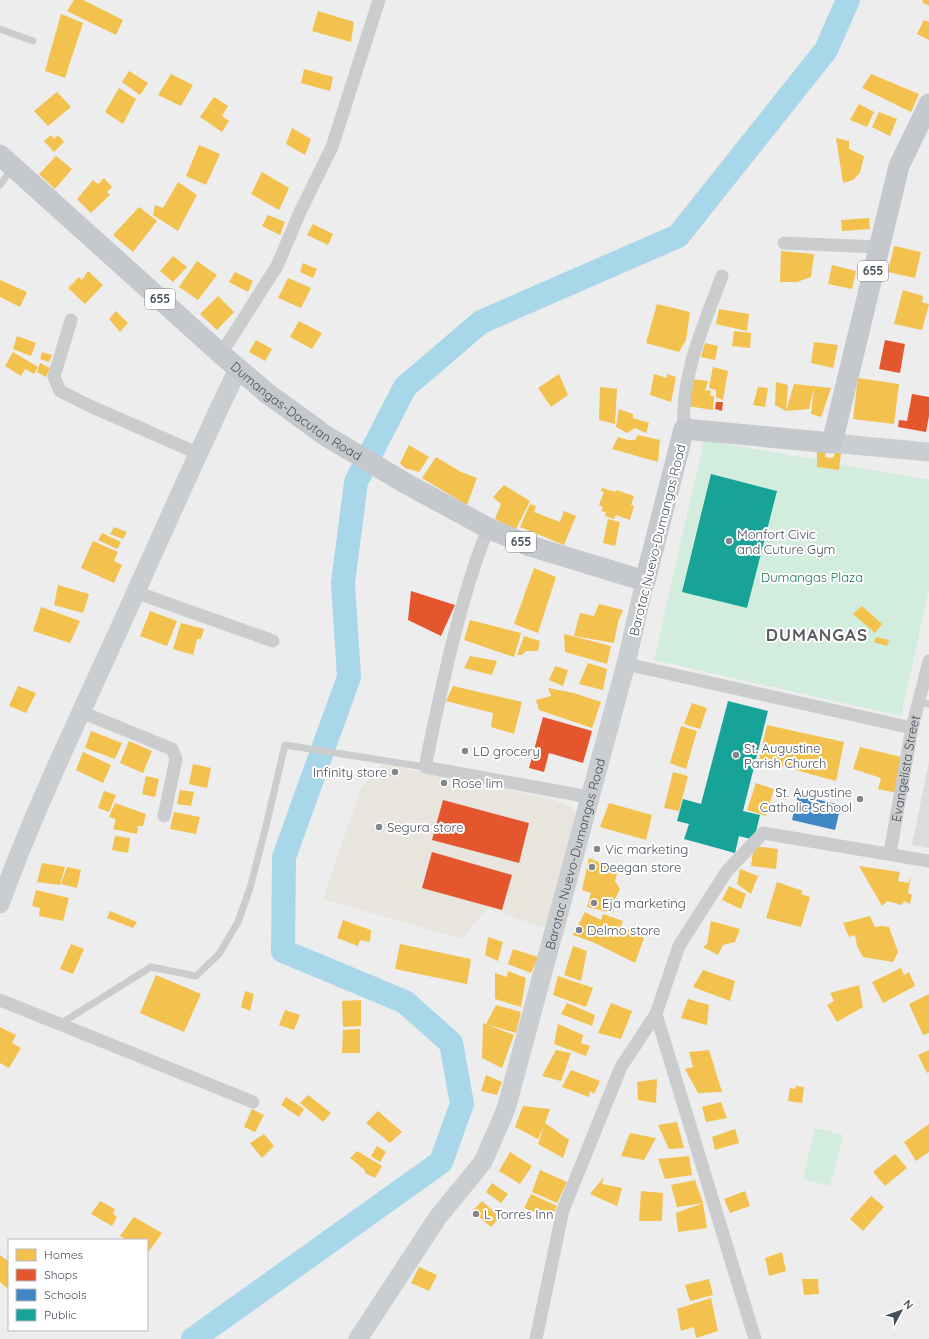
<svg xmlns="http://www.w3.org/2000/svg" width="929" height="1339" font-family="Quicksand,sans-serif">
	<style>
		.commercial { fill: #e7e5dd }
		.education { fill: #dcdcdd }
		.green { fill: #d2ecde }
		.homes { fill: #f2c14e }
		.shops { fill: #e4572e }
		.schools { fill: #3f88c5 }
		.public { fill: #17a398 }
		.lines { fill: none; stroke-linecap: round; stroke-linejoin: round }
		.river { stroke: #a8d7ea; stroke-width: 24 }
		.lane { stroke: #caccce; stroke-width: 7 }
		.street { stroke: #caccce; stroke-width: 13 }
		.secondary { stroke: #cbced0; stroke-width: 19 }
		.primary { stroke: #c5c8cc; stroke-width: 21 }
		.poi-dot { fill: #81868d; stroke: #fff; stroke-width: 1.5 }
		.labels { text-anchor: middle; stroke-width: 4; stroke-linejoin: round; paint-order: stroke }
		.shield { fill: #fff; stroke: #7e848b; stroke-width: 1 }
		.shield-label { font-size: 12px; font-weight: bold; fill: #464f59 }
		.street-label { font-size: 13px; fill: #464f59; stroke: #fff }
		.poi-label { font-size: 13px; fill: #464f59; stroke: #fff; text-anchor: start }
		.park-label { font-size: 13px; fill: #1a774f; stroke: #fff }
		.district-label { font-size: 17px; font-weight: bold; letter-spacing: 1px; fill: #5a5c61; stroke: #fff }
	</style>
	<rect width="100%" height="100%" fill="#eeeded"/>
	<path class="commercial" d="M382 764 548 798 570 806 576 814 548 929 487 908 462 939 323 899 361 788Z"/>
	<path class="education" d="M929 761V848L912 845Z"/>
	<path class="green" d="M704 440 929 480V589L901 716 654 660Z
		M815 1128 843 1135 830 1186 803 1179Z"/>
	<path class="homes" d="M74 0H83L123 20 116 35 67 11Z
		M923 0H929V6L922 2Z
		M318 11 354 22 351 42 312 31Z
		M61 14 83 23 65 78 45 71Z
		M924 20 929 22V40L917 34Z
		M304 69 333 77 330 91 301 83Z
		M129 71 148 83 140 95 122 82Z
		M171 74 193 85 181 106 158 95Z
		M871 74 919 94 911 112 862 88Z
		M119 88 136 99 123 124 105 112Z
		M57 92 71 107 48 126 34 111Z
		M214 97 228 106 222 116 229 121 222 132 200 117Z
		M859 104 874 112 867 127 850 120Z
		M879 112 897 119 890 136 872 127Z
		M292 128 311 139 305 155 286 144Z
		M51 135 54 139 58 135 64 142 54 152 44 141Z
		M836 138 849 141V149L864 156 860 173 853 180 843 183Z
		M199 145 220 154 206 185 186 176Z
		M56 156 72 169 55 189 39 174Z
		M262 172 289 188 279 210 251 194Z
		M104 178 112 187 107 192 110 195 91 213 77 199 93 180 98 184Z
		M178 182 197 195 178 231 153 215 155 205 163 208Z
		M139 207 157 221 133 252 113 235Z
		M268 215 285 222 280 235 262 226Z
		M869 218 870 229 842 231 841 220Z
		M313 224 333 234 328 245 307 235Z
		M894 246 921 252 915 278 888 272Z
		M781 251 814 254 811 277 797 282H780Z
		M173 256 187 267 173 282 160 271Z
		M197 261 217 275 198 300 179 287Z
		M303 263 317 269 313 278 300 272Z
		M832 265 856 271 852 289 828 284Z
		M88 271 103 285 85 304 68 288 79 277 82 280Z
		M235 272 253 281 248 292 229 282Z
		M288 278 311 288 301 308 278 298Z
		M0 280 27 292 20 307 0 297Z
		M903 290 923 296 922 302 929 304 922 330 894 324Z
		M218 296 234 312 217 330 200 314Z
		M657 304 690 312 686 340 679 352 646 343Z
		M719 309 749 314 747 331 716 324Z
		M116 311 128 323 120 332 109 319Z
		M299 321 322 333 312 349 290 337Z
		M734 331 751 333 750 348 732 346Z
		M17 336 36 343 31 356 13 349Z
		M256 340 272 349 265 361 249 352Z
		M814 342 838 345 833 368 811 363Z
		M705 343 718 346 715 360 701 357Z
		M13 352 38 367 34 374 25 369 21 376 5 366Z
		M42 352 52 355 49 362 40 359Z
		M40 363 50 368 46 377 37 372Z
		M713 367 728 371 723 400 716 397V390L709 388Z
		M559 374 568 395 551 407 538 388Z
		M654 374 667 378V374L676 377 671 402 650 395Z
		M858 378 899 384 894 424 853 419Z
		M692 379 708 381 705 390 711 391 710 395 714 396 713 410 687 406Z
		M776 382 788 385 786 411 794 384 831 388 821 417 811 414 814 387 809 409 786 411 775 405Z
		M600 387 617 389 615 424 599 420Z
		M758 387 768 388 765 407 753 405Z
		M619 409 633 414V418L649 423 646 433 635 428 627 433 616 427Z
		M638 435 660 440 658 462 612 449 618 437 628 440H635Z
		M409 445 429 457 419 472 405 468 400 463Z
		M817 451 826 452 825 457 833 458 835 453H841L839 470 817 467Z
		M436 457 461 472 477 478 467 505 422 478Z
		M504 485 530 501 516 529 495 519 501 504 493 497Z
		M602 488 616 492V490L634 496 631 505 634 506 630 520 616 515 614 519 605 516 606 512 601 511 603 507 599 505 604 492 601 491Z
		M530 504 536 506 534 512 560 522 564 511 576 516 564 545 520 527Z
		M608 519 620 522 615 546 603 543Z
		M114 527 127 532 123 539 110 534Z
		M102 533 121 542 117 549 98 540Z
		M93 541 118 552 114 561 122 565 114 583 81 568Z
		M534 568 556 577 538 633 514 624Z
		M58 585 89 594 83 613 54 605Z
		M599 604 623 610 618 622 614 643 574 636 580 613 594 616Z
		M862 606 882 624 875 633 853 614Z
		M41 607 80 621 70 643 33 631Z
		M150 611 177 621 167 646 140 636Z
		M470 620 521 633 514 657 464 640Z
		M181 623 204 629 201 639H197L193 655 173 649Z
		M564 634 611 646 607 664 565 652Z
		M524 636 540 641 538 651H526L522 655H517Z
		M876 637 889 640 887 646 874 642Z
		M470 656 497 661 492 675 464 668Z
		M588 663 607 669 603 690 579 684Z
		M555 666 568 670 563 686 549 680Z
		M18 686 36 693 26 713 9 706Z
		M453 686 522 702 514 734 491 727 493 713 446 701Z
		M548 688 574 693 601 702 592 728 539 710 536 700 551 696Z
		M692 703 707 708 700 729 684 724Z
		M767 725 844 742 836 781 759 760Z
		M681 726 697 731 686 769 670 763Z
		M91 731 122 743 115 759 85 748Z
		M129 741 152 751 143 773 120 763Z
		M860 747 905 758 897 793 878 789 881 778 853 769Z
		M83 752 111 765 103 783 76 770Z
		M193 764 211 768 207 788 189 784Z
		M673 772 688 776 679 811 664 808Z
		M146 776 159 779 155 797 142 794Z
		M756 783 774 789 766 816 747 810Z
		M180 790 194 792 191 806 177 804Z
		M104 791 116 795 109 812 98 808Z
		M115 803 146 814 143 826H138L137 834 113 829 116 819 109 817Z
		M609 803 652 815 646 840 600 827Z
		M174 812 200 817 196 834 170 829Z
		M115 836 130 838 128 853 112 850Z
		M754 846 778 849 776 869 751 866Z
		M589 858 618 870 615 881 620 889 614 901 616 902 613 913 587 907 591 893 582 890Z
		M42 863 65 867 60 885 37 882Z
		M859 866 900 872 898 881 908 883 911 877 908 893 912 895 910 904 904 901 902 905 887 901 882 906Z
		M67 867 81 870 77 888 61 884Z
		M740 869 758 876 751 894 737 884Z
		M777 882 803 891 801 894 810 897 801 927 766 918Z
		M729 886 746 894 741 909 722 900Z
		M36 890 69 898 63 921 39 916 40 908 32 906Z
		M110 911 137 922 133 928 107 918Z
		M585 912 601 920 603 914 623 921 621 926 644 938 635 963 593 942 573 935Z
		M870 916 875 927 882 926 889 927 898 952 893 962 863 957 857 946 855 935 849 937 843 923Z
		M343 920 371 930 370 942 360 940 358 946 337 938Z
		M711 921 740 929 735 942 723 945 718 955 703 947 707 944Z
		M488 937 503 942 498 961 485 955Z
		M71 944 84 949 73 974 60 969Z
		M400 944 471 959 467 984 395 969Z
		M573 946 587 951 581 981 564 975Z
		M513 949 538 957 531 973 508 964Z
		M901 968 904 975 909 972 915 986 883 1003 872 982Z
		M703 970 735 981 730 1001 693 987Z
		M508 971 526 978 521 1007 495 999V973L507 977Z
		M156 975 201 994 184 1032 140 1013Z
		M558 976 593 988 586 1007 553 995Z
		M859 985 863 1007 837 1022 827 1005 834 1001 830 993Z
		M245 991 254 994 250 1011 241 1007Z
		M929 994V1033L923 1035 909 1004Z
		M688 999 709 1005 707 1025 681 1018Z
		M361 1000V1026L343 1027 342 1001Z
		M567 1003 595 1015 592 1026 561 1014Z
		M611 1003 632 1011 621 1039 598 1033Z
		M496 1005 521 1012 516 1033 486 1024Z
		M285 1010 300 1015 294 1030 279 1025Z
		M483 1023 514 1035 502 1068 482 1058Z
		M558 1024 583 1035 581 1043 590 1046 586 1056 554 1044Z
		M0 1027 16 1035 12 1043 21 1048 9 1068 0 1063Z
		M360 1029V1053H342L343 1030Z
		M556 1050 571 1053 561 1081 542 1076Z
		M709 1050 722 1092 698 1093 685 1069 693 1067 689 1052Z
		M929 1050V1072L927 1073 918 1055Z
		M571 1070 600 1081 594 1094 590 1091 589 1097 562 1087Z
		M486 1075 502 1082 497 1095 481 1091Z
		M657 1079 656 1103 638 1100 637 1082Z
		M796 1086 804 1087 802 1103 788 1101 790 1088 795 1089Z
		M308 1095 331 1113 323 1122 300 1103Z
		M286 1097 304 1109 299 1117 281 1105Z
		M721 1102 727 1118 706 1122 702 1107Z
		M523 1106 550 1109 545 1123 569 1140 563 1158 538 1144 544 1126 538 1139 515 1127Z
		M252 1109 264 1115 255 1132 244 1127Z
		M378 1111 402 1132 390 1143 366 1123Z
		M677 1122 684 1148 669 1149 658 1125Z
		M929 1124V1152L916 1161 904 1142Z
		M735 1129 739 1143 715 1150 712 1137Z
		M630 1133 656 1138 644 1160 621 1156Z
		M264 1134 274 1146 262 1158 250 1143Z
		M377 1146 386 1152 380 1162 371 1156Z
		M357 1151 382 1166 375 1178 365 1173V1170L350 1158Z
		M510 1152 532 1166 520 1184 499 1171Z
		M895 1154 907 1168 885 1186 873 1172Z
		M689 1156 692 1175 665 1179 658 1159Z
		M540 1170 567 1182 557 1203 532 1192Z
		M604 1177 602 1184 622 1188 617 1206 590 1194Z
		M695 1180 703 1203 707 1228 678 1232 676 1213 703 1203 677 1207 671 1185Z
		M492 1183 508 1194 501 1203 486 1192Z
		M641 1191 663 1193 662 1221H639Z
		M745 1191 750 1206 730 1213 724 1199Z
		M531 1194 557 1206 551 1219 524 1208Z
		M871 1196 884 1207 863 1231 850 1219Z
		M100 1201 115 1209 113 1214 117 1217 112 1226 91 1214Z
		M482 1201 500 1217 491 1227 472 1211Z
		M134 1217 162 1233 147 1254V1240H127L120 1236Z
		M782 1252 786 1271 769 1276 765 1258Z
		M0 1255 9 1262V1286L7 1288 0 1282Z
		M419 1267 437 1275 429 1291 411 1283Z
		M709 1279 713 1295 690 1301 685 1285Z
		M802 1279H818L819 1294 804 1295Z
		M711 1298 718 1331 696 1338 694 1327 681 1331 677 1309Z"/>
	<path class="shops" d="M885 340 905 344 900 373 879 369Z
		M912 394 929 397V416L926 432 898 427 899 420 907 421Z
		M716 402H723L722 411 715 409Z
		M411 591 455 605 441 636 408 620Z
		M543 717 592 731 583 763 549 753 544 772 529 768Z
		M443 800 529 823 519 863 432 840Z
		M432 852 512 875 502 910 422 888Z"/>
	<path class="schools" d="M798 795 841 805 835 830 792 820Z"/>
	<path class="public" d="M711 474 777 491 747 608 682 592Z
		M728 701 768 711 743 811 760 815 754 840 739 836 735 853 684 839 689 824 677 821 683 799 701 804Z"/>
	<g class="lines">
		<path class="river" d="M193 1339 441 1162 462 1104 451 1043 405 1002 283 951 284 857 349 677 343 583 356 482 405 387 481 322 678 236 826 50 848 0"/>
		<path class="lane" d="M0 29 33 41
			M0 185 12 168
			M919 702 929 704
			M60 1024 151 967 196 976 219 954 238 922 250 888 266 826 285 745 425 767"/>
		<g class="street">
			<path d="M784 243 879 247"/>
			<path d="M71 320 54 377 60 391 90 406 197 453"/>
			<path d="M221 354 277 266 300 212 332 147 379 0"/>
			<path d="M684 429C680 376 704 325 722 276"/>
			<path d="M488 528C458 605 442 686 425 767L589 797"/>
			<path d="M135 592 273 641"/>
			<path d="M626 664 912 728"/>
			<path d="M81 712 172 749 176 759 164 816"/>
			<path id="s1" d="M890 853 912 728 929 661"/>
			<path d="M0 1000 253 1102"/>
			<path d="M656 1014 755 1339"/>
			<path d="M536 1339 563 1210 621 1067 656 1014 679 946 727 871 763 833 929 861"/>
		</g>
		<g class="secondary">
			<path d="M832 443 929 452"/>
			<path d="M0 904C33 813 75 726 115 638 156 548 195 458 238 369"/>
			<path id="s2" d="M358 1339 438 1217 483 1162 506 1109 626 664 645 581"/>
		</g>
		<path class="primary" id="s3" d="M0 155 221 354 268 394 326 436 405 483 488 528 530 546 645 581 684 429 832 443 899 166 929 104"/>
	</g>
	<g class="poi-dot">
		<circle cx="729" cy="541" r="4"/>
		<circle cx="465" cy="751" r="4"/>
		<circle cx="736" cy="755" r="4"/>
		<circle cx="395" cy="772" r="4"/>
		<circle cx="444" cy="783" r="4"/>
		<circle cx="860" cy="799" r="4"/>
		<circle cx="379" cy="827" r="4"/>
		<circle cx="597" cy="849" r="4"/>
		<circle cx="592" cy="867" r="4"/>
		<circle cx="594" cy="903" r="4"/>
		<circle cx="579" cy="930" r="4"/>
		<circle cx="476" cy="1214" r="4"/>
	</g>
	<g class="labels">
		<g class="shield">
			<rect x="858" y="261" width="30" height="20" rx="3"/>
			<rect x="145" y="289" width="30" height="20" rx="3"/>
			<rect x="506" y="532" width="30" height="20" rx="3"/>
		</g>
		<g class="shield-label">
			<text x="873" y="275">655</text>
			<text x="160" y="303">655</text>
			<text x="521" y="546">655</text>
		</g>
		<g class="street-label">
			<text dy="5" stroke="none"><textPath href="#s3" startOffset="392">Dumangas-Dacutan Road</textPath></text>
			<text transform="translate(657 540) rotate(-76)" y="5">Barotac Nuevo-Dumangas Road</text>
			<text dy="5" stroke="none"><textPath href="#s1" startOffset="86">Evangelista Street</textPath></text>
			<text dy="5" stroke="none"><textPath href="#s2" startOffset="539">Barotac Nuevo-Dumangas Road</textPath></text>
		</g>
		<g class="poi-label">
			<text x="737" y="539">Monfort Civic<tspan x="737" dy="15">and Cuture Gym</tspan></text>
			<text x="744" y="753">St. Augustine<tspan x="744" dy="15">Parish Church</tspan></text>
			<text x="473" y="756">LD grocery</text>
			<text x="387" y="777" text-anchor="end">Infinity store</text>
			<text x="452" y="788">Rose lim</text>
			<text x="852" y="797" text-anchor="end">St. Augustine<tspan x="852" dy="15">Catholic School</tspan></text>
			<text x="387" y="832">Segura store</text>
			<text x="605" y="854">Vic marketing</text>
			<text x="600" y="872">Deegan store</text>
			<text x="602" y="908">Eja marketing</text>
			<text x="587" y="935">Delmo store</text>
			<text x="484" y="1219">L Torres Inn</text>
		</g>
		<g class="park-label">
			<text x="812" y="582">Dumangas Plaza</text>
		</g>
		<g class="district-label">
			<text x="817" y="641">DUMANGAS</text>
		</g>
	</g>
	<rect x="8" y="1239" width="140" height="92" fill="#ffffff" stroke="#b5b9bd"/>
	<rect x="16" y="1249" width="20" height="12" fill="#f2c14e" stroke="#b5b9bd"/>
	<text x="44" y="1259" font-size="12" fill="#464f59">Homes</text>
	<rect x="16" y="1269" width="20" height="12" fill="#e4572e" stroke="#b5b9bd"/>
	<text x="44" y="1279" font-size="12" fill="#464f59">Shops</text>
	<rect x="16" y="1289" width="20" height="12" fill="#3f88c5" stroke="#b5b9bd"/>
	<text x="44" y="1299" font-size="12" fill="#464f59">Schools</text>
	<rect x="16" y="1309" width="20" height="12" fill="#17a398" stroke="#b5b9bd"/>
	<text x="44" y="1319" font-size="12" fill="#464f59">Public</text>
	<g transform="translate(901 1311) rotate(49)" stroke="#ffffff" stroke-width="3" paint-order="stroke">
	<path d="M0-3L7 15L0 10L-7 15Z" fill="#464f59"/>
	<text y="-6" font-size="11" font-weight="bold" text-anchor="middle" fill="#464f59">N</text>
	</g>
</svg>
